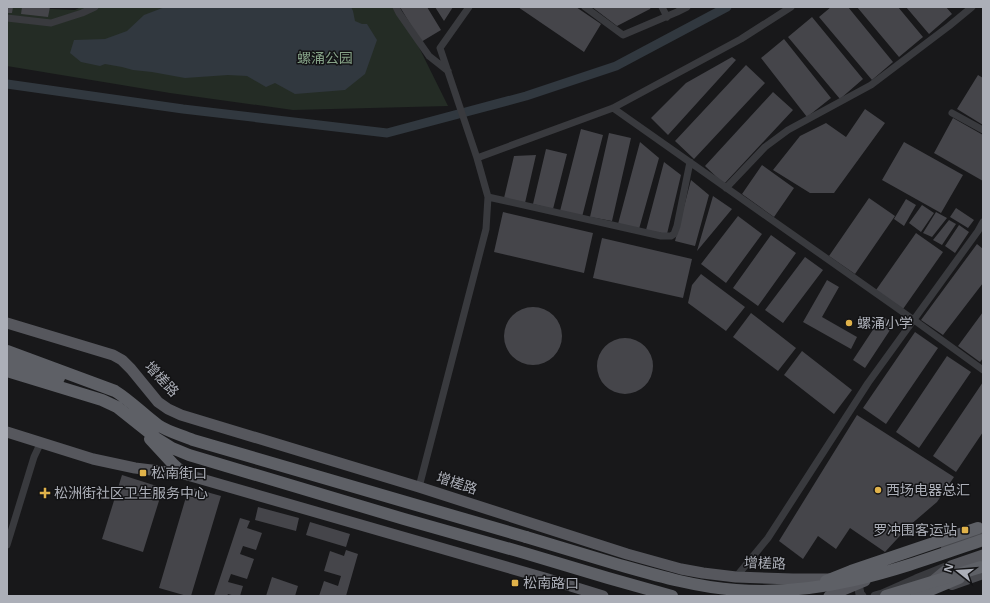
<svg xmlns="http://www.w3.org/2000/svg" width="990" height="603" font-family="'Noto Sans','Noto Sans SC',sans-serif">
	<style>
		.green { fill: #242c25 }
		.water { fill: #31383f }
		.lines { fill: none; stroke-linecap: round; stroke-linejoin: round }
		.canal { stroke: #31383f; stroke-width: 9 }
		.building { fill: #45454a }
		.minor { stroke: #393a3e; stroke-width: 7 }
		.tertiary { stroke: #393a3e; stroke-width: 9 }
		.secondary { stroke: #48494e; stroke-width: 10 }
		.primary { stroke: #56575d; stroke-width: 11 }
		.trunk { stroke: #5e6066; stroke-width: 12 }
		.trunk-bridge { stroke: #5e6066; stroke-width: 12 }
		.poi-dot { fill: #e0b24a; stroke: #131315; stroke-width: 1.5 }
		.labels { text-anchor: middle; stroke-width: 3; stroke-linejoin: round; paint-order: stroke }
		.park-label { font-size: 14px; fill: #85a187; stroke: #131315 }
		.poi-label { font-size: 14px; fill: #acafb8; stroke: #131315; text-anchor: start }
		.street-label { font-size: 14px; fill: #acafb8; stroke: #131315 }
	</style>
	<rect width="100%" height="100%" fill="#18181a"/>
	<path class="green" d="M7 7 75 10 81 7H399L448 106 293 110 170 93 7 66Z"/>
	<path class="water" d="M165 7H351L353 11 355 21 362 24H367L377 40 365 74 345 90 295 94 275 83 266 87 247 76 228 75 185 78 152 72 133 70 122 67 105 64 100 66 81 62 70 53 74 40 105 39 127 31 144 15Z"/>
	<g class="lines">
		<path class="canal" d="M7 84 183 109 387 133 526 96 616 66 727 7"/>
	</g>
	<path class="building" d="M7 7H13L12 13H7Z
		M22 7H50L48 17 21 14Z
		M400 7H427L441 30 421 42Z
		M435 7H453L444 21Z
		M518 7H576L601 24 584 52Z
		M592 7H651L650 9 617 26Z
		M831 7H848L893 62 872 80 819 17Z
		M857 7H898L923 37 899 57Z
		M906 7H946L952 14 929 34Z
		M812 17 863 79 840 99 788 37Z
		M784 39 831 98 807 117 761 58Z
		M732 57 736 60 668 135 651 118 686 83Z
		M746 65 765 83 694 159 675 141Z
		M978 75 983 78V125L957 109Z
		M773 92 793 110 724 184 705 166Z
		M865 109 885 123 834 193H810L773 170 800 136 826 123 846 137Z
		M953 118 983 135V181L934 153Z
		M581 129 603 135 582 217 560 211Z
		M609 133 631 138 612 221 590 217Z
		M640 142 659 158 639 229 618 224Z
		M904 142 963 175 941 213 882 180Z
		M546 149 567 154 553 209 533 204Z
		M536 155 525 203 504 198 514 156Z
		M664 162 681 175 667 234 646 230Z
		M762 165 794 188 774 217 742 194Z
		M691 180 709 195 695 246 675 241Z
		M713 196 732 209 697 251Z
		M869 198 895 216 855 274 829 256Z
		M906 199 916 205 904 226 894 219Z
		M922 205 934 213 921 232 909 223Z
		M956 208 974 220 968 228 950 217Z
		M503 212 593 233 584 273 494 252Z
		M936 212 947 218 932 237 923 233Z
		M738 216 762 234 726 283 701 264Z
		M949 220 956 224 942 245 933 240Z
		M959 225 969 232 955 253 945 246Z
		M916 233 943 252 903 309 876 290Z
		M771 235 796 253 758 306 733 288Z
		M602 238 692 259 683 298 593 278Z
		M977 244 983 249V283L943 335 921 320Z
		M805 257 823 270 783 323 765 310Z
		M701 274 745 307 726 331 688 303 692 285Z
		M827 280 839 287 822 317 857 337 851 349 803 322Z
		M504 336a29 29 0 1 1 58 0a29 29 0 1 1-58 0Z
		M983 312V358L980 362 958 346Z
		M751 313 796 348 778 371 733 337Z
		M882 316 894 324 865 368 853 360Z
		M915 332 938 348 886 424 863 408Z
		M597 366a28 28 0 1 1 56 0a28 28 0 1 1-56 0Z
		M802 351 852 390 834 414 784 375Z
		M947 356 971 372 919 448 896 432Z
		M983 382V432L956 472 933 456Z
		M857 415 954 477 937 502 909 526 885 552 850 528 836 549 818 536 803 559 779 541Z
		M122 475 163 488 143 552 102 539Z
		M189 487 221 496 191 596H187L159 588Z
		M258 507 299 518 296 531 255 520Z
		M240 518 250 521 247 528 262 533 256 550 243 546 240 554 254 559 247 579 231 574 228 582 243 586 240 596H235L228 594 227 596H214Z
		M310 522 350 534 346 547 306 535Z
		M346 550 358 554 346 596H319L324 581 338 586 341 576 324 571 330 551 344 556Z
		M272 577 298 586 295 596H266Z"/>
	<g class="lines">
		<path class="minor" d="M396 7 399 13 429 56 448 71
			M585 7 623 35 677 12 687 7
			M662 7 667 17
			M7 18 51 23 82 13 95 7
			M613 108 914 320 983 370
			M952 113 983 130
			M477 158 613 108 741 39 791 7
			M726 188 765 147 788 130 871 85 949 26 972 7
			M488 197 661 236H671L674 234 677 226 690 162
			M419 487 486 229 488 197 477 158 440 48 469 7
			M7 545 34 457 41 442
			M736 577 768 538 868 383 978 231 983 222"/>
		<path class="tertiary" d="M858 584 860 594 862 596
			M875 596 882 594 916 579 946 567"/>
		<path class="secondary" d="M946 547 983 533
			M952 585 983 574"/>
		<path class="primary" d="M7 323 113 355 122 360 131 369 158 402 168 409 181 415 419 487 627 554 681 569 703 573 736 577 793 579H835
			M7 432 93 459 135 468 184 474 548 579 603 596
			M933 581 951 566 983 555
			M829 596 865 581"/>
		<path class="trunk" d="M7 351 115 391C131 401 143 414 158 425 168 432 182 435 193 440L526 537
			M7 362 59 378
			M7 371 102 400 117 407 156 438 172 448 189 455 404 519 521 552 608 578 672 596
			M150 439 174 465 184 474
			M916 596 959 578"/>
		<path class="trunk-bridge" d="M526 537C556 546 586 555 616 564 655 575 695 587 736 590 825 597 901 568 983 540
			M826 581 851 571 978 528
			M886 596 981 567"/>
	</g>
	<g class="poi-dot">
		<circle cx="849" cy="323" r="4"/>
		<rect x="139" y="469" width="8" height="8" rx="2"/>
		<circle cx="878" cy="490" r="4"/>
		<path d="M43 487h4v4h4v4h-4v4h-4v-4h-4v-4h4z"/>
		<rect x="961" y="526" width="8" height="8" rx="2"/>
		<rect x="511" y="579" width="8" height="8" rx="2"/>
	</g>
	<g class="labels">
		<g class="park-label">
			<text x="325" y="63">螺涌公园</text>
		</g>
		<g class="poi-label">
			<text x="857" y="328">螺涌小学</text>
			<text x="151" y="478">松南街口</text>
			<text x="886" y="495">西场电器总汇</text>
			<text x="54" y="498">松洲街社区卫生服务中心</text>
			<text x="957" y="535" text-anchor="end">罗冲围客运站</text>
			<text x="523" y="588">松南路口</text>
		</g>
		<g class="street-label">
			<text transform="translate(162 379) rotate(47)" y="5">增槎路</text>
			<text transform="translate(457 483) rotate(18)" y="5">增槎路</text>
			<text transform="translate(765 563) rotate(2)" y="5">增槎路</text>
		</g>
	</g>
	<rect width="990" height="603" fill="none" stroke="#acafb8" stroke-width="16"/>
	<g transform="translate(958 571) rotate(287)" stroke="#131315" stroke-width="3" paint-order="stroke">
	<path d="M0-3L7 15L0 10L-7 15Z" fill="#acafb8"/>
	<text y="-6" font-size="11" font-weight="bold" text-anchor="middle" fill="#acafb8">N</text>
	</g>
</svg>
